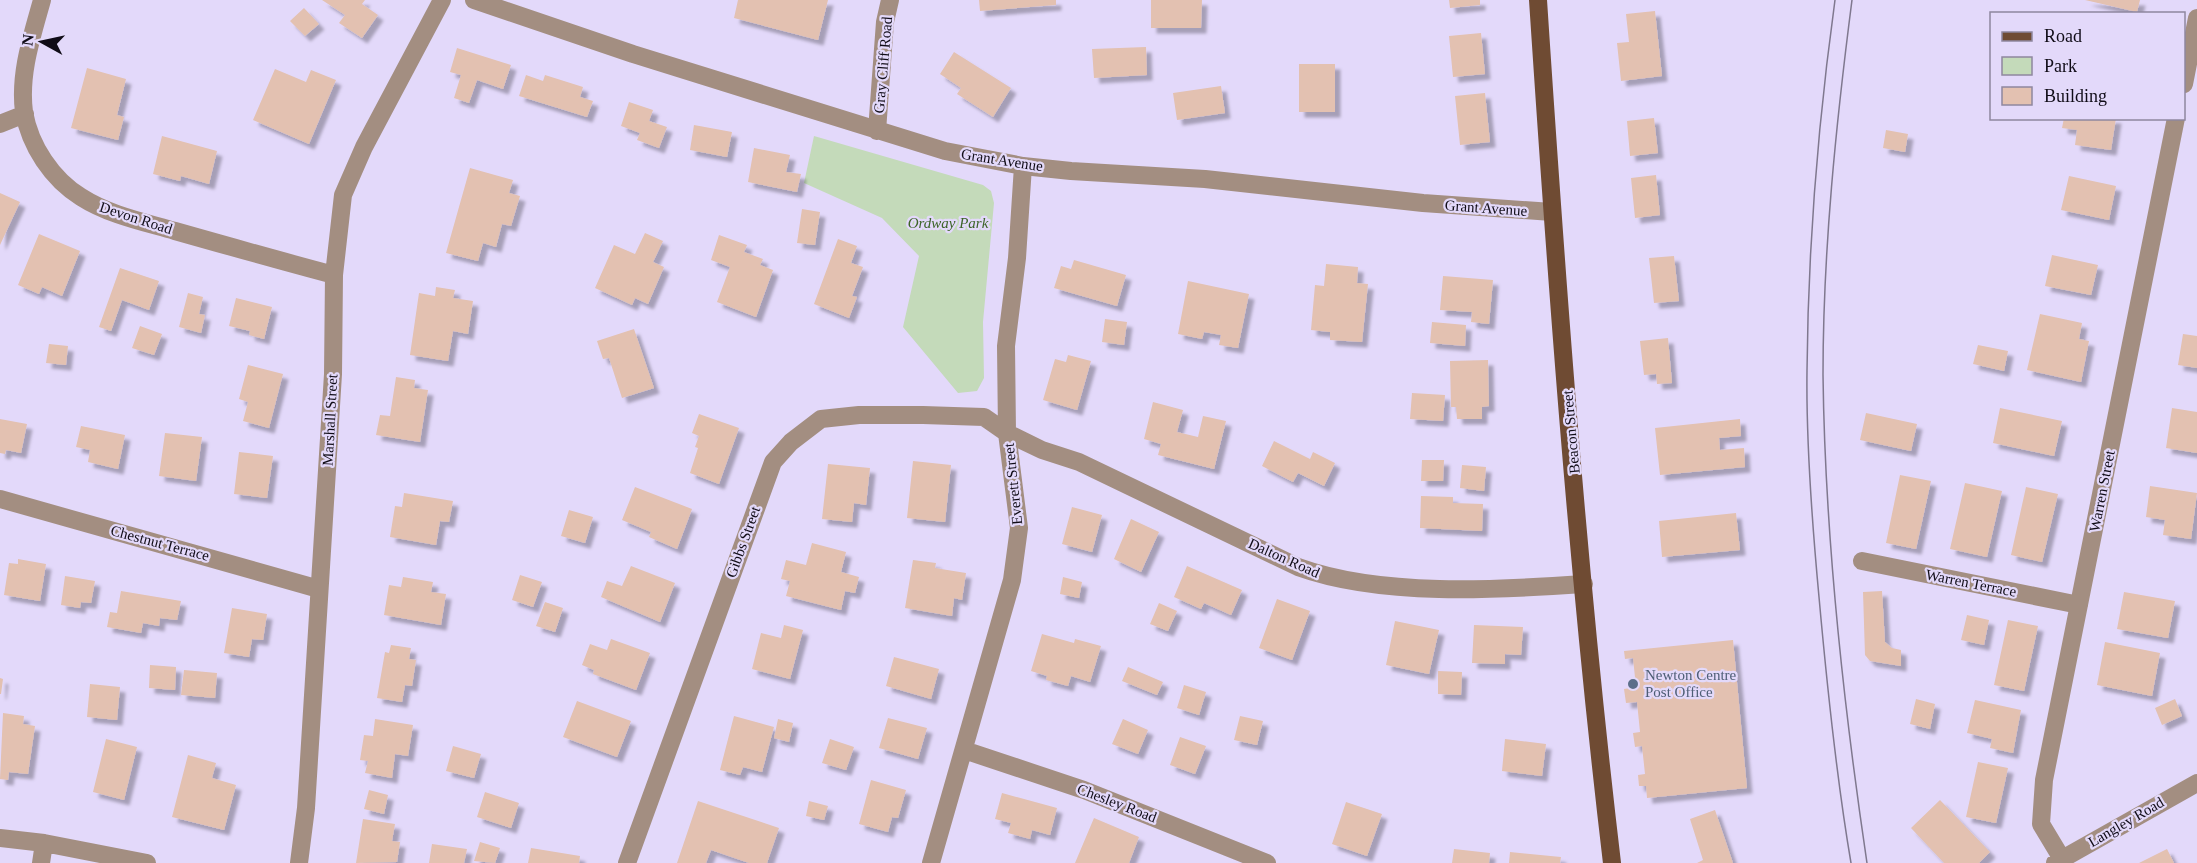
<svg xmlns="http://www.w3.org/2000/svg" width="2197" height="863" font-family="'Times New Roman',serif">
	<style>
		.green { fill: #c4daba }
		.building { fill: #e3c1b1; filter: url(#shadow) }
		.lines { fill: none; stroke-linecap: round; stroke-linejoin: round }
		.minor { stroke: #a38e81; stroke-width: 18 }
		.major { stroke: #6f4b33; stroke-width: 18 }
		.tram { stroke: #7f788e; stroke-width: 1.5 }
		.service-dot { fill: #5c6f8a; stroke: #e3d9fa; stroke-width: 2 }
		.labels { text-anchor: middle; stroke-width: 4.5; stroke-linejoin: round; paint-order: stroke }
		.street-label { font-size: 15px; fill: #100c17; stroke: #e3d9fa }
		.park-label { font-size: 15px; font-style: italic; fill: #3c6427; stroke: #e3d9fa }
		.service-label { font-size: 15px; fill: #4e5e75; stroke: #e3d9fa; text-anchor: start }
	</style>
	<defs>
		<filter id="shadow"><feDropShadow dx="5.5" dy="5.5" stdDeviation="1.5" flood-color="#0004"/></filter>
	</defs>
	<rect width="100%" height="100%" fill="#e3d9fa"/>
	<path class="green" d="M814 136 983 185 991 191 994 203 983 322 984 378 977 391 958 393 903 327 919 256 882 218 804 183Z"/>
	<path class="building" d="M322 0H365L362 4 378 15 362 38 339 23 345 15Z
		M738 0H828L818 40 734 18Z
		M979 0H1056V5L980 11Z
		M1151 0H1202L1201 28H1151Z
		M1449 0H1480V5L1450 8Z
		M2085 0H2140L2137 12Z
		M304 8 319 24 305 36 290 21Z
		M1655 11 1662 76 1621 81 1617 43 1629 42 1626 14Z
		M1481 33 1485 74 1453 77 1449 36Z
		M1146 47 1147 75 1094 78 1092 49Z
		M457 48 511 65 503 89 477 80 469 103 454 98 461 75 450 72Z
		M954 52 1011 88 993 117 957 94 961 88 940 74Z
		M1299 64H1335V112H1299Z
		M87 68 126 79 117 115 124 117 118 140 71 128Z
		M275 69 306 82 311 70 336 80 309 144 253 120Z
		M526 75 543 81 545 75 583 87 580 97 593 101 587 117 519 96Z
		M1221 86 1225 113 1177 120 1173 93Z
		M1485 93 1490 142 1460 145 1455 96Z
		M629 102 653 110 649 121 667 127 659 148 637 140 640 133 621 126Z
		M1654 118 1658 153 1630 156 1627 121Z
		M2064 118H2116L2111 150 2075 145 2077 130 2062 128Z
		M694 125 732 132 727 157 690 150Z
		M1886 130 1908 134 1905 152 1883 148Z
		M162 136 217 151 209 184 181 176 180 181 153 174Z
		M754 148 790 155 786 172 801 174 797 192 748 182Z
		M470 168 513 180 509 193 520 196 511 226 502 224 496 247 483 243 478 261 446 253Z
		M1656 175 1660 215 1635 218 1631 178Z
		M2069 176 2116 186 2109 220 2061 210Z
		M0 193 20 202 0 245Z
		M802 209 820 212 815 245 797 243Z
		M645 233 663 241 653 262 664 267 648 304 635 298 632 305 595 288 614 245 635 254Z
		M39 234 80 251 62 296 42 287 39 294 18 285Z
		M719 235 747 245 744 252 763 259 760 265 773 270 756 317 717 302 730 267 711 260Z
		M838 239 857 246 851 263 863 267 852 296 857 297 849 318 814 304Z
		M2052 255 2098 265 2091 295 2045 286Z
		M1674 256 1679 301 1654 303 1649 258Z
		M1074 260 1126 275 1117 306 1054 288 1061 266 1071 269Z
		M1326 264 1358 267 1357 283 1368 284 1362 342 1330 340V332L1311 330 1315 285 1324 286Z
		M120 268 159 281 149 310 122 300 111 331 99 327Z
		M1443 276 1493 280 1489 324 1471 322 1472 312 1440 310Z
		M1188 281 1249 294 1238 348 1219 345 1221 335 1204 332 1202 339 1178 334Z
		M436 287 455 290 453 298 473 301 468 334 453 331 448 361 410 355 419 293 435 296Z
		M188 293 203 297 199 314 205 315 201 333 179 327Z
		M236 298 272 307 264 339 249 335 250 331 229 326Z
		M2040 314 2082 323 2079 339 2089 341 2081 382 2027 370Z
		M1105 319 1127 322 1124 345 1102 342Z
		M1432 322 1466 325 1465 346 1430 343Z
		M140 326 162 334 154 355 132 348Z
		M634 329 654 388 622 398 609 358 603 359 597 341Z
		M2183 334 2197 336V368L2178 365Z
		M1668 338 1672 383 1657 384 1656 374 1644 375 1640 341Z
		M49 344 68 346 66 365 46 363Z
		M1978 345 2008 351 2004 371 1973 364Z
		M1068 355 1091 361 1077 410 1043 400 1055 359 1066 362Z
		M1488 360 1489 406 1482 407V419H1457L1456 407H1451L1450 361Z
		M248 365 283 374 269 428 243 421 248 402 239 399Z
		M396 377 415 380 414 388 428 390 420 442 376 435 380 415 390 416Z
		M1412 393 1445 395 1443 421 1410 419Z
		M1153 402 1183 410 1177 432 1198 437 1203 416 1226 421 1214 469 1158 455 1161 444 1144 439Z
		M2000 408 2062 421 2054 456 1993 443Z
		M2172 408 2197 412V453L2166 448Z
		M1866 413 1917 424 1911 451 1860 440Z
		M699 414 739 428 719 484 690 473 698 448 695 447 699 436 692 433Z
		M0 419 27 424 21 453 6 450 5 454 0 453Z
		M1740 419 1741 436 1719 438 1720 450 1744 448 1745 467 1660 475 1655 428Z
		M81 426 125 435 118 469 88 462 90 450 76 447Z
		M165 433 202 437 196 481 159 476Z
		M1274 441 1310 459 1313 452 1335 463 1324 486 1298 473 1293 482 1262 466Z
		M239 452 273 456 267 498 234 494Z
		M1422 460H1444L1443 481H1421Z
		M913 461 951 465 945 522 907 518Z
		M828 464 870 468 866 505 854 503 852 522 822 519Z
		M1462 465 1486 467 1484 491 1460 488Z
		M1900 475 1931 481 1916 549 1886 543Z
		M1965 483 2002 491 1987 557 1950 549Z
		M2150 486 2197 493 2191 539 2163 535 2165 520 2146 517Z
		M635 487 692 509 677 549 649 537 651 532 622 520Z
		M2026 487 2058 494 2042 562 2011 555Z
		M404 493 453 501 449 522 440 521 436 545 390 537 395 506 402 507Z
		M1421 496 1453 497V503L1483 504 1482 531 1420 528Z
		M1072 507 1102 515 1092 552 1062 544Z
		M569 510 593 517 585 543 561 536Z
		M1736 513 1740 550 1662 557 1659 521Z
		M1131 519 1159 532 1141 572 1114 559Z
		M812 543 846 552 841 572 859 577 855 593 845 591 841 610 786 596 790 581 781 579 786 560 806 565Z
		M18 559 46 564 40 601 4 595 9 563 18 564Z
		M913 560 936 563 935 568 966 573 962 600 954 598 952 616 905 608Z
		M631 566 675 583 660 622 601 597 607 581 622 586Z
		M1187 566 1242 590 1231 615 1204 603 1201 609 1174 597Z
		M520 575 542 582 533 607 512 600Z
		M65 576 95 581 91 603 81 602 80 608 61 605Z
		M403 577 433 582 431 592 446 594 441 625 384 615 389 585 401 587Z
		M1063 577 1082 582 1079 598 1060 594Z
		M121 591 181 601 177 620 160 618 159 626 143 623 141 633 107 627 110 612 117 613Z
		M1882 591 1885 642 1892 648 1901 650V666L1870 661 1865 655 1863 592Z
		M2124 592 2175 601 2168 638 2117 629Z
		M1277 599 1310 611 1292 660 1259 648Z
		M545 602 563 608 555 632 536 626Z
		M1159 603 1177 611 1168 631 1150 624Z
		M232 608 267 614 263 640 252 639 249 657 224 653Z
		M1967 615 1989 620 1984 645 1961 640Z
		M2008 620 2038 626 2024 691 1994 685Z
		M1395 621 1439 630 1429 674 1386 665Z
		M784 625 803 630 790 679 752 669 761 633 781 638Z
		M1474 625 1523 627 1521 655 1505 654V664L1472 663Z
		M1042 634 1074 643 1075 639 1101 646 1090 682 1071 676 1068 686 1046 680 1047 676 1031 671Z
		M611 639 650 653 636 690 593 674 594 670 582 665 590 644 607 650Z
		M1733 640 1747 788 1647 798 1646 786H1639L1638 775 1645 774 1642 746 1635 747 1633 733 1640 732 1637 702 1626 703 1624 689 1636 687 1633 658 1625 659 1624 651Z
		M2105 642 2160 653 2152 696 2097 685Z
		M391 645 411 648 409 659 416 660 412 686 405 685 402 702 377 698 385 652 389 653Z
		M894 657 939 669 931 699 886 686Z
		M150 665 176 667 175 690 149 688Z
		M1128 667 1163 682 1157 695 1122 681Z
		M184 670 217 673 215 698 181 695Z
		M1438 671 1462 672 1461 695 1438 694Z
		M0 678 3 679 1 694H0Z
		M90 684 120 687 117 720 87 717Z
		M1184 685 1206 692 1199 715 1177 708Z
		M1916 699 1935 704 1930 729 1910 724Z
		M2175 699 2182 716 2162 725 2155 708Z
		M1975 700 2021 710 2013 753 1990 748 1992 739 1967 733Z
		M577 701 631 721 617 757 563 737Z
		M3 713 24 716 23 724 35 726 28 774 9 772 8 780 0 779Z
		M734 716 774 727 762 772 743 767 740 775 720 770Z
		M1240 716 1263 721 1257 745 1234 740Z
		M888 718 927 728 918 759 879 748Z
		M375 719 413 725 408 756 395 754 392 778 365 773 368 761 360 760 364 735 373 736Z
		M778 719 793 723 789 742 774 738Z
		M1123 719 1148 730 1138 754 1112 744Z
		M1180 737 1206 746 1195 774 1170 765Z
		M106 739 137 747 124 800 93 792Z
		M830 739 854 747 846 770 822 763Z
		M1505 739 1546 744 1542 776 1502 771Z
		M453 746 481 754 474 778 446 771Z
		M188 755 216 763 212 778 236 785 224 830 172 817Z
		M1978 762 2008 768 1996 823 1966 817Z
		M871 780 906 790 898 818 892 817 888 832 859 824Z
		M369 790 388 795 384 814 364 809Z
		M485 792 519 803 511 828 477 817Z
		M1002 793 1057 808 1050 835 1032 830 1030 839 1008 833 1011 823 995 819Z
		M1940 800 1990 852 1979 863H1944L1911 828Z
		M698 801 779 828 767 863H749L711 850 706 863H677Z
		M809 801 828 806 824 820 806 816Z
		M1346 802 1382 814 1367 856 1332 844Z
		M1715 810 1733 863H1697L1703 860 1690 819Z
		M1094 818 1139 837 1129 863H1075Z
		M363 819 395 824 392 841 400 842 397 862 356 863Z
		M480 842 500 848 495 863 474 861Z
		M432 844 467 849 464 863H429Z
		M531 848 580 856 579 863H528Z
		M1454 849 1490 853 1489 863H1452Z
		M2167 849 2174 863H2139Z
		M1510 852 1561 857 1560 863H1509Z"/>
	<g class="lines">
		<path class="minor" d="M42 0C32 36 19 74 24 112 30 146 52 179 81 197 109 215 144 222 175 231 228 246 281 261 334 275
			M474 0 633 54 945 151 1023 166 1071 171 1205 179 1423 203 1552 212
			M2184 84 2197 18
			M0 124 25 114
			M877 131 885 22 890 0
			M0 499 319 589
			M1862 561 2079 605
			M964 750 1084 790 1267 863
			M0 838 44 843 147 863
			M2062 859 2041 824 2044 780 2176 118
			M41 863 44 843
			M299 863 306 808 333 374 334 275 343 195 364 147 442 0
			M627 863 773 462 791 442 821 419 859 415H923L984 417 1007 433 1042 450 1079 462 1298 567C1381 597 1496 590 1584 584
			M931 863 1012 580 1019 528 1007 433 1006 346 1017 258 1023 166
			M2055 863 2197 783"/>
		<path class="major" d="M1538 0C1557 288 1578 577 1612 863"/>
		<path class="tram" d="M1835 0C1818 123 1808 247 1807 371 1806 446 1812 522 1819 597 1827 686 1836 775 1851 863
			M1852 0C1836 124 1823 250 1823 375 1825 539 1843 702 1867 863"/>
	</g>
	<circle class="service-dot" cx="1633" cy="684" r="6"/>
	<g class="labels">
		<g class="street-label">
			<text transform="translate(883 65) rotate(-85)" y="5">Gray Cliff Road</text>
			<text transform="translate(1002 160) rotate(9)" y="5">Grant Avenue</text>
			<text transform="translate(1486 208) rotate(4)" y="5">Grant Avenue</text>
			<text transform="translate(136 218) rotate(18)" y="5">Devon Road</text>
			<text transform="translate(330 420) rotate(-87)" y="5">Marshall Street</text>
			<text transform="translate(1571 432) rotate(-95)" y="5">Beacon Street</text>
			<text transform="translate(1013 484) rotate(-96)" y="5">Everett Street</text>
			<text transform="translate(2102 491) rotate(-79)" y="5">Warren Street</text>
			<text transform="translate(743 542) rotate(-70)" y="5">Gibbs Street</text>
			<text transform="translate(160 543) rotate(15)" y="5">Chestnut Terrace</text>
			<text transform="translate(1284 558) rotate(24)" y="5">Dalton Road</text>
			<text transform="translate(1971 583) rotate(11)" y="5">Warren Terrace</text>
			<text transform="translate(1117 803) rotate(21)" y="5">Chesley Road</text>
			<text transform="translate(2126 822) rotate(-30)" y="5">Langley Road</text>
		</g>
		<g class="park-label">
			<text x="948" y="228">Ordway Park</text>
		</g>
		<g class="service-label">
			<text x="1645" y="680">Newton Centre<tspan x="1645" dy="17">Post Office</tspan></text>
		</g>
	</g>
	<rect x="1990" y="12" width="195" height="108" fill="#e3d9fa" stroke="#8f879f" stroke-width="1.5"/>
	<rect x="2002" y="32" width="30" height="9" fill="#6f4b33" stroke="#8f879f" stroke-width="1.5"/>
	<text x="2044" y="42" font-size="18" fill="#100c17">Road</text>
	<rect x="2002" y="57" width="30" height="18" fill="#c4daba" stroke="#8f879f" stroke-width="1.5"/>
	<text x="2044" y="72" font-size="18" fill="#100c17">Park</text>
	<rect x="2002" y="87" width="30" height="18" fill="#e3c1b1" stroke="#8f879f" stroke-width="1.5"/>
	<text x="2044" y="102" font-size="18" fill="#100c17">Building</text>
	<g transform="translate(42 42) rotate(278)" stroke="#e3d9fa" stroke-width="4.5" paint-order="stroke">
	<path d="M0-4.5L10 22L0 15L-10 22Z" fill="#100c17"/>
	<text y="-9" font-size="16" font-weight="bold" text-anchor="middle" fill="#100c17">N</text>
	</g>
</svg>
